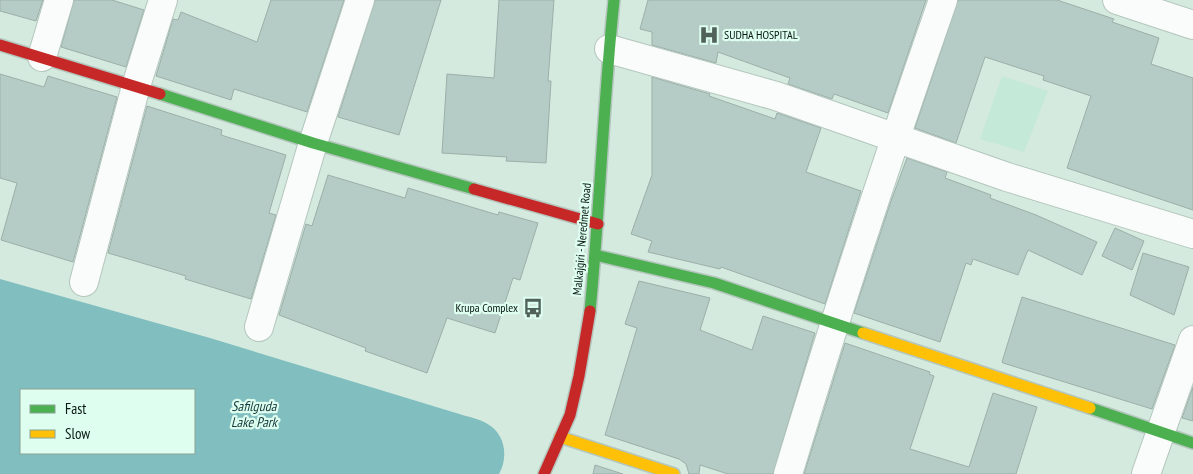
<svg xmlns="http://www.w3.org/2000/svg" width="1193" height="474" font-family="'PT Sans Narrow',sans-serif">
	<style>
		.built { fill: #c5e9d8 }
		.water { fill: #81bebf; fill-rule: evenodd }
		.building { fill: #b4ccc5; stroke: #9cafa9 }
		.lines { fill: none; stroke-linecap: round; stroke-linejoin: round }
		.street-casing { stroke: #b4c6bd; stroke-width: 30 }
		.fast-casing { stroke: #b4c6bd; stroke-width: 14 }
		.slow-casing { stroke: #b4c6bd; stroke-width: 14 }
		.jam-casing { stroke: #b4c6bd; stroke-width: 14 }
		.street { stroke: #f9fcfa; stroke-width: 28 }
		.fast { stroke: #4caf50; stroke-width: 11 }
		.slow { stroke: #ffc107; stroke-width: 11 }
		.jam { stroke: #c62828; stroke-width: 11 }
		.labels { text-anchor: middle; stroke-width: 4.5; stroke-linejoin: round; paint-order: stroke }
		.poi-label { font-size: 12px; fill: #091812; stroke: #defeef; text-anchor: start }
		.street-label { font-size: 12px; fill: #091812; stroke: #defeef }
		.water-label { font-size: 14px; font-style: italic; fill: #163b3e; stroke: #defeef }
	</style>
	<rect width="100%" height="100%" fill="#d4eadf"/>
	<path class="built" d="M1002 76 1048 91 1024 152 980 139Z"/>
	<path class="water" d="M0 279 210 338 456 413C465 416 477 418 486 423 505 433 509 456 499 474H0ZM21 390H194V453H21Z"/>
	<path class="building" d="M0 0H43L36 21 0 11Z
		M74 0H112L144 10 126 67 61 47Z
		M271 0H344L307 112 234 89 231 100 156 76 173 19 178 20 181 12 257 42Z
		M375 0H441L399 135 338 117Z
		M499 0H554L548 81H551L546 163 506 161 507 157 442 153 447 74 494 78Z
		M648 0H926L888 113 834 94 832 99 788 84 790 78 718 52 716 63 652 45V32L640 29Z
		M958 0H1057L1114 19 1112 22 1159 38 1151 64 1193 78V210L1067 168 1091 96 1043 80 1044 76 985 57 956 143 915 128Z
		M0 74 44 87 48 76 117 97 73 262 1 240 17 183 0 178Z
		M652 77 710 94 709 96 775 119 777 113 821 128 806 172 861 191 825 304 721 267 720 269 648 252 652 241 631 234 652 175Z
		M147 106 222 130 221 135 286 155 269 213 276 215 251 299 185 279 186 276 108 253Z
		M907 158 947 172 945 178 991 195 990 198 1036 215 1097 242 1082 275 1028 250 1018 275 973 259 971 265 966 263 940 342 854 313 891 201Z
		M328 175 405 198 408 188 498 215 499 212 538 223 520 280 513 278 495 333 447 318 427 373 365 351 366 348 279 315 306 224 312 226Z
		M1115 228 1144 241 1132 270 1102 256Z
		M1143 253 1189 267 1174 315 1130 295Z
		M639 281 710 298 700 330 752 350 763 316 815 333 773 474H728L700 465 699 474H689L686 464 679 459 605 435 637 328 625 324Z
		M1022 297 1175 345 1152 409 1003 363 1002 362Z
		M845 343 930 372 929 374 934 376 910 449 969 467 993 393 1037 407 1016 474H804Z
		M1193 387V421L1182 418Z
		M595 465 623 474H593Z"/>
	<g class="lines">
		<defs>
			<path id="street" d="M1117 0 1193 25
				M609 49 776 96 1007 177 1193 234
				M42 57 59 0
				M84 282 136 86 163 0
				M259 327 313 143 360 0
				M788 474C836 315 888 157 943 0
				M1146 474 1193 340"/>
			<path id="fast" d="M160 94 313 143 474 189
				M595 255 714 283 863 333
				M590 311C600 208 603 104 614 0
				M1090 408 1193 443"/>
			<path id="slow" d="M863 333 1090 408
				M560 437 674 474"/>
			<path id="jam" d="M0 45 160 94
				M474 189 598 224
				M544 474 570 415 579 376 590 311"/>
		</defs>
		<use href="#street" class="street-casing"/>
		<use href="#fast" class="fast-casing"/>
		<use href="#slow" class="slow-casing"/>
		<use href="#jam" class="jam-casing"/>
		<use href="#street" class="street"/>
		<use href="#fast" class="fast"/>
		<use href="#slow" class="slow"/>
		<use href="#jam" class="jam"/>
	</g>
	<defs>
		<symbol id="hospital-bare" viewBox="-9 -9 18 18"><path d="M-5-5h3v3.5h4V-5h3V5h-3V1.5h-4V5h-3Z" fill="#50625a" stroke="#defeef" stroke-width="2.5" paint-order="stroke"/></symbol>
		<symbol id="bus-bare" viewBox="-9 -9 18 18"><path d="M-5-6H5V4H4V6H2V4H-2V6H-4V4H-5ZM-3.5-4V0h7V-4ZM-3.5 1.2v1.5H-2V1.2ZM2 1.2v1.5H3.5V1.2Z" fill="#50625a" stroke="#defeef" stroke-width="2.5" paint-order="stroke"/></symbol>
	</defs>
	<g fill-rule="evenodd">
		<use href="#hospital-bare" x="695" y="21" width="28" height="28"/>
		<use href="#bus-bare" x="519" y="294" width="28" height="28"/>
	</g>
	<g class="labels">
		<g class="poi-label">
			<text x="724" y="39">SUDHA HOSPITAL</text>
			<text x="518" y="312" text-anchor="end">Krupa Complex</text>
		</g>
		<g class="street-label">
			<text transform="translate(582 239) rotate(-85)" y="4">Malkajgiri - Neredmet Road</text>
		</g>
		<g class="water-label">
			<text x="254" y="411">Safilguda<tspan x="254" dy="16">Lake Park</tspan></text>
		</g>
	</g>
	<rect x="20" y="389" width="175" height="65" fill="#defeef" stroke="#89a297"/>
	<rect x="30" y="405" width="25" height="8" fill="#4caf50" stroke="#89a297"/>
	<text x="65" y="414" font-size="15" fill="#091812">Fast</text>
	<rect x="30" y="430" width="25" height="8" fill="#ffc107" stroke="#89a297"/>
	<text x="65" y="439" font-size="15" fill="#091812">Slow</text>
</svg>
